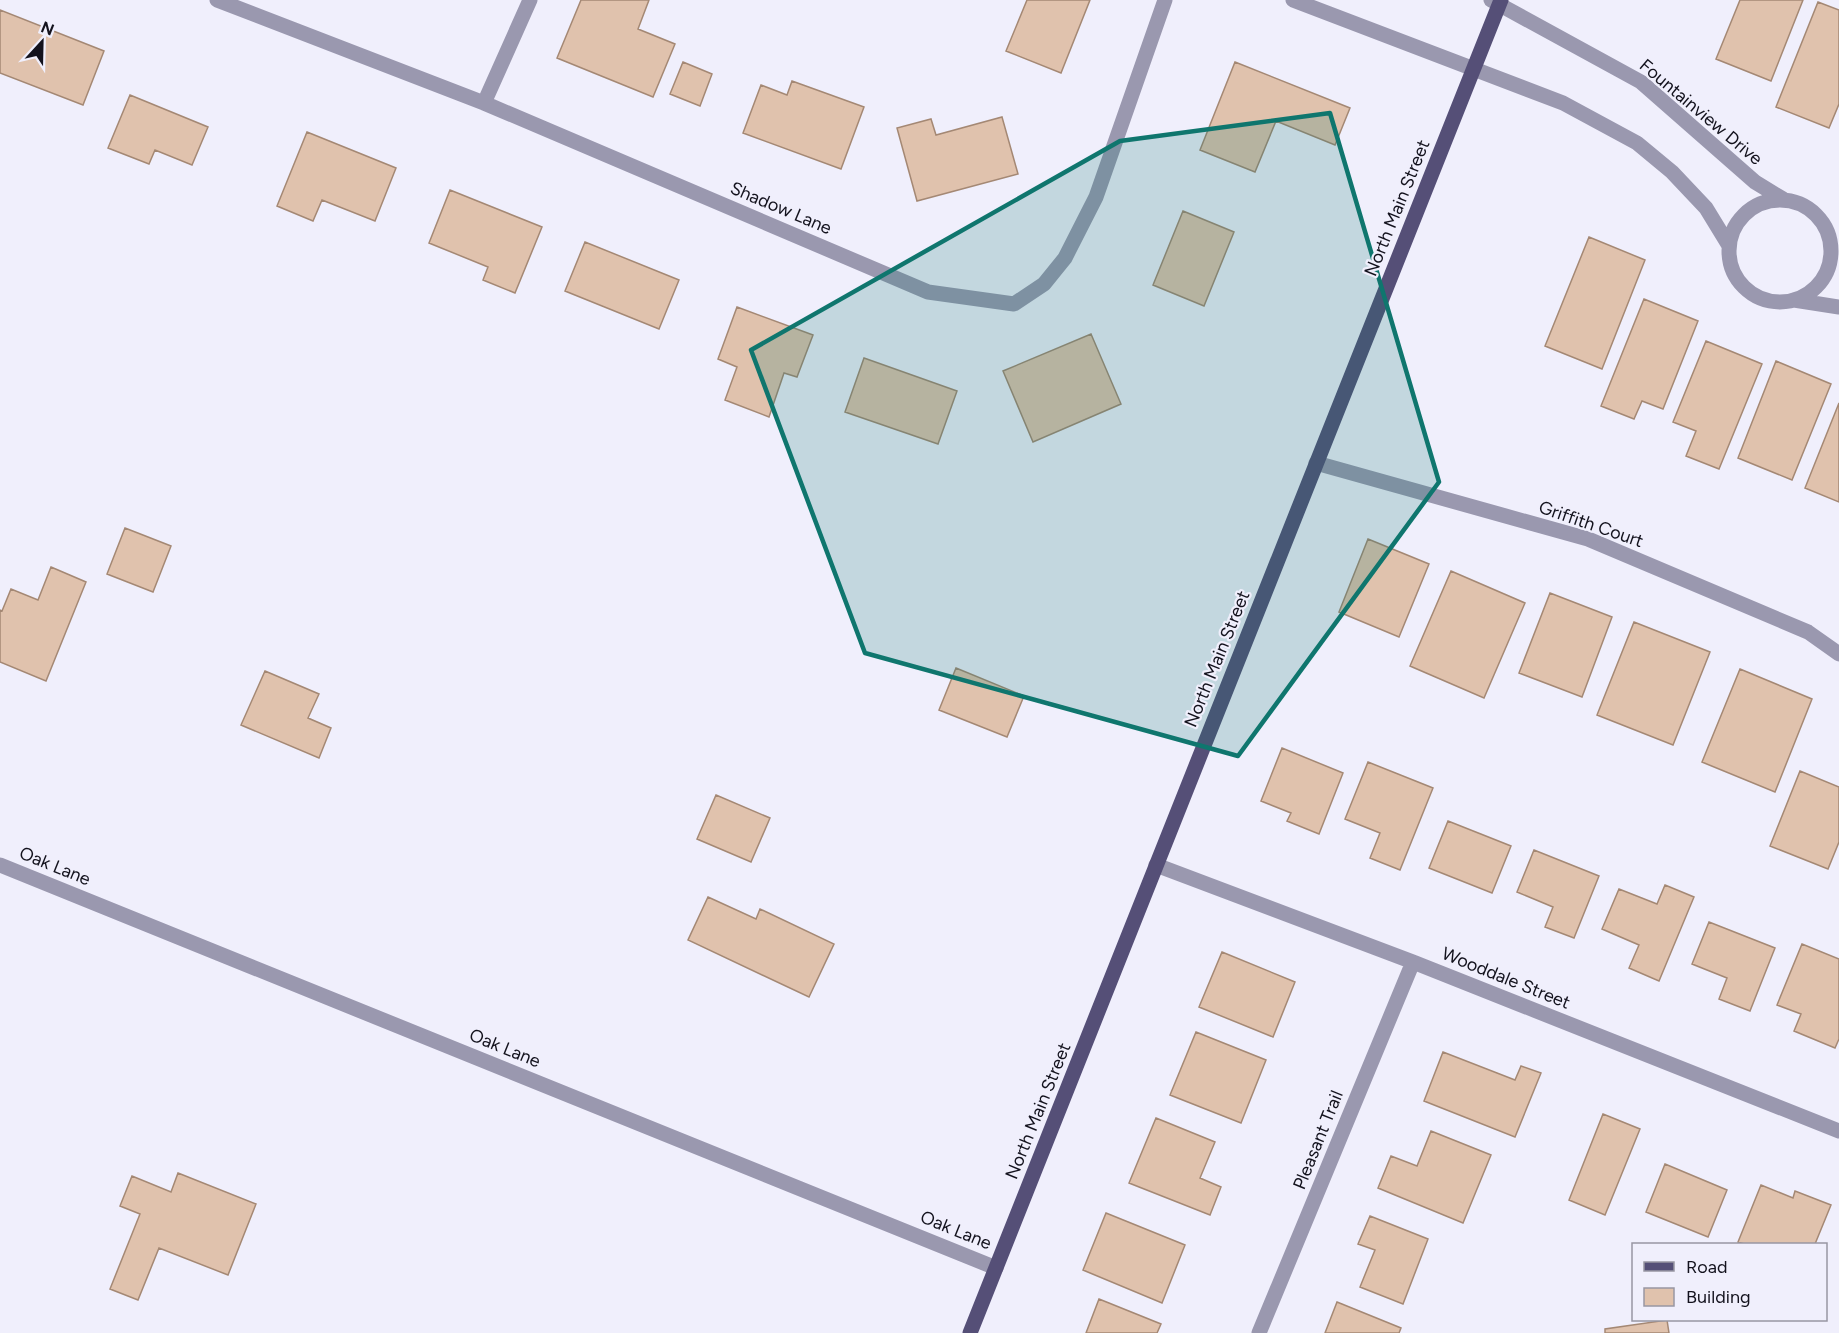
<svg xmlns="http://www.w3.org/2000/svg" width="1839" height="1333" font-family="Figtree,sans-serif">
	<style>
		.building { fill: #e0c2ad; stroke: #a48874; stroke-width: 1.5 }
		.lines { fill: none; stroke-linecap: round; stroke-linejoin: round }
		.minor { stroke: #9a98af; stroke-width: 15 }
		.major { stroke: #554f77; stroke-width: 15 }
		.marked { fill: #0f766e; fill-opacity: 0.2; stroke: #0f766e; stroke-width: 4.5; stroke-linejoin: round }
		.labels { text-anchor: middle; stroke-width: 4.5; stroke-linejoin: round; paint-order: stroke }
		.street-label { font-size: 18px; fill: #13121d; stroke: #f0effc }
	</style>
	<rect width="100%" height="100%" fill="#f0effc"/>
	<path class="building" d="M581 0H649L638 29 675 44 653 97 557 58Z
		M1027 0H1090L1061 73 1006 51Z
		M1740 0H1803L1771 81 1716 59Z
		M1818 2 1839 10V104L1829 128 1776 107Z
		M0 10 104 51 83 105 0 73Z
		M683 62 712 74 700 106 670 94Z
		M1235 62 1350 108 1335 145 1276 121 1255 172 1200 150Z
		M792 81 864 107 841 169 743 133 761 85 787 95Z
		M130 95 208 127 192 165 155 150 149 164 108 148Z
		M1002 117 1018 174 917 201 897 128 931 119 936 135Z
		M307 132 396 168 375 221 322 200 313 221 277 206Z
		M450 190 542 227 515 293 483 280 488 267 429 243Z
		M1183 211 1234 232 1204 306 1153 285Z
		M1589 237 1645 260 1602 369 1545 346Z
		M585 242 679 280 659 329 565 291Z
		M1644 299 1698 321 1663 409 1642 401 1634 419 1601 406Z
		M737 307 813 335 797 377 784 373 769 417 725 400 737 367 718 359Z
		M1091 334 1121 404 1033 442 1003 371Z
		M1706 341 1762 364 1719 469 1686 456 1696 431 1673 422Z
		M864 358 957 391 938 444 845 412Z
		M1776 361 1831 384 1792 480 1738 458Z
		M1839 403V502L1805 488Z
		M125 528 171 546 153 592 107 574Z
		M1368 539 1429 564 1399 637 1339 612Z
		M51 567 86 582 46 681 0 662V610L2 611 11 589 38 600Z
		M1451 571 1525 603 1484 698 1410 666Z
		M1550 593 1612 617 1582 697 1519 673Z
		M1634 622 1710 652 1673 745 1597 715Z
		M956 668 1024 696 1007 737 939 710Z
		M1740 669 1812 699 1775 792 1702 762Z
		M265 671 319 694 308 718 331 728 319 758 241 725Z
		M1282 748 1343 773 1319 834 1287 821 1291 813 1261 801Z
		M1368 762 1433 788 1400 870 1370 858 1380 833 1345 819Z
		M1800 771 1839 787V842L1828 869 1770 846Z
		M716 795 770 818 751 862 697 839Z
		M1448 821 1511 846 1492 893 1429 868Z
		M1534 850 1599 876 1574 938 1545 927 1553 907 1517 892Z
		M1665 885 1694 897 1659 981 1629 968 1639 945 1602 929 1619 889 1657 904Z
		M708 897 756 919 760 909 834 944 809 997 688 940Z
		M1709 922 1775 948 1750 1011 1719 999 1727 978 1692 964Z
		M1802 944 1839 959V1039L1835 1048 1794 1031 1801 1014 1777 1005Z
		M1222 952 1295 982 1273 1037 1199 1007Z
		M1196 1032 1266 1060 1241 1123 1170 1095Z
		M1443 1052 1515 1080 1521 1066 1541 1073 1515 1137 1424 1101Z
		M1603 1114 1640 1129 1605 1215 1569 1200Z
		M1156 1118 1215 1142 1200 1178 1221 1187 1210 1215 1129 1183Z
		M1431 1131 1491 1155 1463 1223 1378 1188 1391 1156 1417 1166Z
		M1665 1164 1727 1190 1708 1237 1646 1212Z
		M178 1173 256 1204 228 1275 159 1248 138 1300 110 1289 140 1214 120 1206 132 1176 171 1192Z
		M1761 1185 1793 1198 1795 1191 1831 1205 1815 1244H1744L1738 1242Z
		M1106 1213 1185 1245 1162 1303 1083 1270Z
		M1370 1216 1428 1239 1403 1304 1360 1287 1375 1250 1358 1244Z
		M1099 1299 1161 1324 1157 1333H1086Z
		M1337 1302 1401 1328 1399 1333H1325Z
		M1667 1320 1669 1333H1605V1329Z"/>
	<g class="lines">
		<path class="minor" d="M217 0 484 103 928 292 1014 304 1044 284 1065 258 1096 197 1165 0
			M1293 0 1563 103 1637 143 1672 172 1706 208 1728 244
			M1491 0 1641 82 1755 182 1783 199
			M484 103 530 0
			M1729 251a51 51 0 1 1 102 0a51 51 0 1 1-102 0Z
			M1794 300 1839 307
			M1316 463 1588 539 1808 632 1839 654
			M0 865 996 1268
			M1156 865 1413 962 1839 1131
			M1259 1333 1413 962"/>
		<path class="major" d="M970 1333 1501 0"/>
	</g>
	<path class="marked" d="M1330 113 1439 482 1238 756 865 653 751 350 1120 141Z"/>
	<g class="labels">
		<g class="street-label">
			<text transform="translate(1701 112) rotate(40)" y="6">Fountainview Drive</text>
			<text transform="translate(781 208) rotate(23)" y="6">Shadow Lane</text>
			<text transform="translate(1397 208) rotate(-68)" y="6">North Main Street</text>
			<text transform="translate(1591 524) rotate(19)" y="6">Griffith Court</text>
			<text transform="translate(1217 659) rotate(-68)" y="6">North Main Street</text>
			<text transform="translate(55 866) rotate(22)" y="6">Oak Lane</text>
			<text transform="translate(1506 978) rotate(22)" y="6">Wooddale Street</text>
			<text transform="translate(505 1048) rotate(22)" y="6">Oak Lane</text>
			<text transform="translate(1038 1111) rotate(-68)" y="6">North Main Street</text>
			<text transform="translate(1318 1140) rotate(-68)" y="6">Pleasant Trail</text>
			<text transform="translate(956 1230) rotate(22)" y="6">Oak Lane</text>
		</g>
	</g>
	<rect x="1632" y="1243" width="195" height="78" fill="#f0effc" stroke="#9897a3" stroke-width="1.5"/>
	<rect x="1644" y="1262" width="30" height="9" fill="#554f77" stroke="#9897a3" stroke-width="1.5"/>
	<text x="1686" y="1273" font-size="18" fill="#13121d">Road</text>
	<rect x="1644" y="1288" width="30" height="18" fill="#e0c2ad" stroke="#9897a3" stroke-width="1.5"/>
	<text x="1686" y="1303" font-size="18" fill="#13121d">Building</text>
	<g transform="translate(42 42) rotate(22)" stroke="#f0effc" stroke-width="4.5" paint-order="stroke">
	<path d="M0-4.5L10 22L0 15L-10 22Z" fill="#13121d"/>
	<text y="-9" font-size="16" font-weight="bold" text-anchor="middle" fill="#13121d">N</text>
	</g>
</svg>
